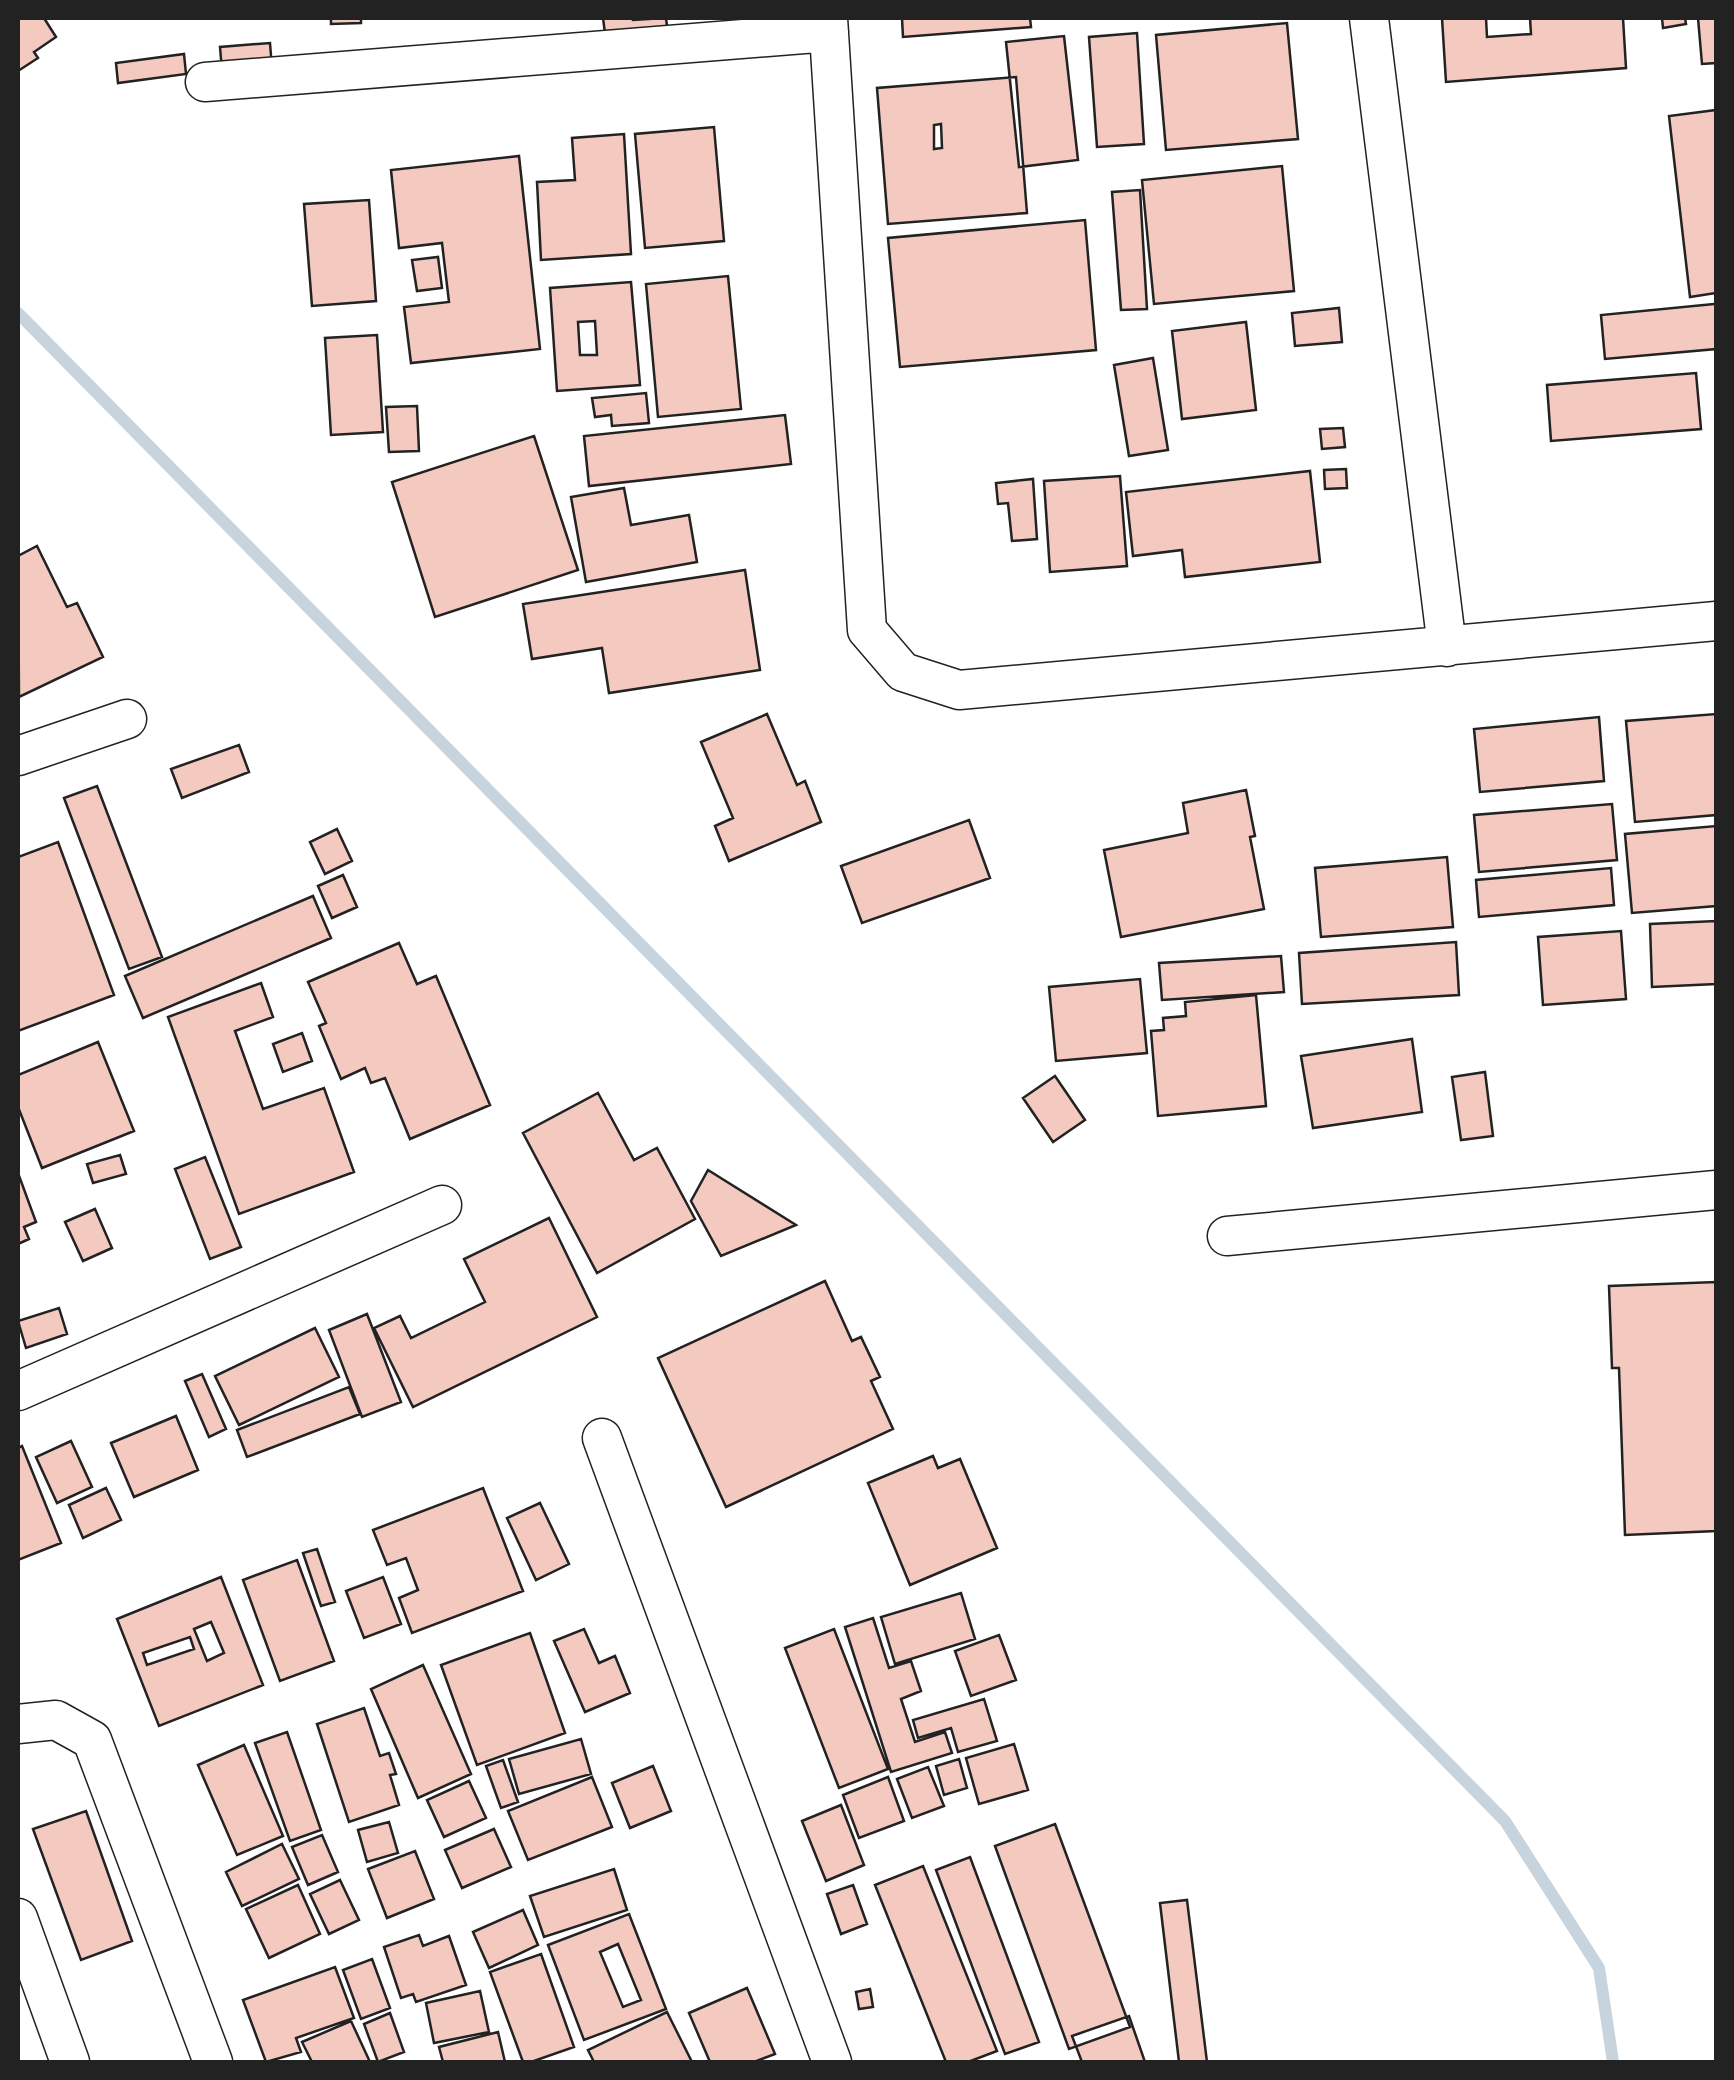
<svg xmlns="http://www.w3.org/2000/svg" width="1734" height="2080" font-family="Spectral,serif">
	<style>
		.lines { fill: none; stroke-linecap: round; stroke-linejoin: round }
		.stream { stroke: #c7d3dd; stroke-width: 12 }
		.building { fill: #f3c9c0; stroke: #222; stroke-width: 2.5; fill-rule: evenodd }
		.minor-casing { stroke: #222; stroke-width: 41 }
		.minor { stroke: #fff; stroke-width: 38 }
	</style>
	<rect width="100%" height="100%" fill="#fff"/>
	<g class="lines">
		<path class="stream" d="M18 313 1505 1821 1599 1968 1613 2062"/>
	</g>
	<path class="building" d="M18 18H44L56 37 34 52 38 58 18 71Z
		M331 18H361V23L331 24Z
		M603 18H633V20L666 18 668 34 606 41Z
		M902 18H1030L1031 27 903 37Z
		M1442 18H1486L1487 37 1531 34 1530 18H1623L1626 68 1446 82Z
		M1662 18H1685L1686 24 1663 28Z
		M1698 18H1716V63L1702 64Z
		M1287 23 1298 139 1166 150 1156 35Z
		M1137 33 1144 144 1097 147 1089 37Z
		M1064 36 1078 160 1019 167 1006 42Z
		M270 43 272 68 222 71 220 47Z
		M184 54 186 74 118 83 116 63Z
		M1016 77 1027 213 888 224 877 88ZM941 124 942 148 934 149V125Z
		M1716 110V293L1690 297 1669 116Z
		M714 127 724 241 645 248 635 134Z
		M624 134 631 254 541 260 537 182 575 180 572 138Z
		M519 156 540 349 411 363 404 307 449 302 442 243 399 248 391 170Z
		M1282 166 1294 291 1154 304 1142 180Z
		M1140 190 1147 309 1121 310 1112 192Z
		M369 200 376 301 312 306 304 204Z
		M1085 220 1096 350 900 367 888 238Z
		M438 257 442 288 417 291 412 260Z
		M728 276 741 409 658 417 646 284Z
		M631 282 640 385 557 391 550 288ZM595 321 597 355H580L578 322Z
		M1714 304H1716V349L1605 359 1601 315Z
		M1339 308 1342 342 1295 346 1292 313Z
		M1246 322 1256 410 1182 419 1172 331Z
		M377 335 383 432 331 435 325 338Z
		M1153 358 1168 450 1129 456 1114 365Z
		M1696 373 1701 429 1551 441 1547 385Z
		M646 393 649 423 612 426 611 415 595 417 592 398Z
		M417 406 419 451 389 452 386 407Z
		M785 415 791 464 589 486 584 436Z
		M1343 428 1345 447 1322 449 1320 429Z
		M534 436 578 570 435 617 392 482Z
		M1346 469 1347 488 1325 489 1324 470Z
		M1310 471 1320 562 1185 577 1182 550 1133 556 1126 492Z
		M1120 476 1127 566 1050 572 1044 481Z
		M1033 479 1037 539 1012 541 1008 503 998 504 996 483Z
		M624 488 631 525 689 515 697 562 586 582 571 497Z
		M37 546 67 607 77 603 103 657 19 697 18 556Z
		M745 570 760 670 609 693 602 648 532 659 523 604Z
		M767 714 797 785 805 781 821 822 729 861 715 826 733 818 701 742Z
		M1716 714V815L1635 822 1626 721Z
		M1599 717 1604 781 1480 792 1474 729Z
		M239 745 249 772 182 798 171 769Z
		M97 786 162 957 129 969 64 798Z
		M1246 790 1255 836 1250 837 1264 909 1121 937 1104 850 1188 833 1183 803Z
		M1612 804 1617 860 1479 872 1474 815Z
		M969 820 990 878 862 923 841 866Z
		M1716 826V906L1632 913 1625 834Z
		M337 829 352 861 325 874 310 842Z
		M58 842 114 995 18 1031V857Z
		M1447 857 1453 927 1321 937 1315 868Z
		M1611 868 1614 905 1479 917 1476 880Z
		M343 875 357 907 332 918 318 886Z
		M313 896 331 938 143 1018 125 976Z
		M1716 921V984L1652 987 1650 924Z
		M1621 931 1626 999 1543 1005 1538 937Z
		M1456 942 1459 995 1302 1004 1299 953Z
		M399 943 417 984 436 976 490 1105 410 1139 385 1078 371 1083 365 1068 341 1079 319 1026 326 1023 308 982Z
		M1281 956 1284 992 1162 1000 1159 963Z
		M1140 979 1147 1053 1056 1061 1049 987Z
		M261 983 273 1017 235 1031 263 1109 324 1088 354 1172 239 1214 168 1017Z
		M1256 995 1266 1106 1158 1116 1151 1031 1164 1030 1163 1018 1186 1016 1185 1002Z
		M302 1033 312 1061 283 1072 273 1044Z
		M1412 1039 1422 1112 1313 1128 1301 1056Z
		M98 1042 134 1131 42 1168 18 1107V1075Z
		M1485 1072 1493 1136 1461 1140 1452 1077Z
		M1055 1076 1085 1120 1053 1142 1023 1098Z
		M598 1093 634 1160 657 1148 695 1219 597 1273 523 1133Z
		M120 1155 126 1174 93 1183 87 1164Z
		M205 1157 241 1247 210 1259 175 1169Z
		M708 1170 796 1225 721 1256 691 1201Z
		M18 1173 36 1222 24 1227 29 1239 18 1244Z
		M95 1209 112 1248 83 1261 65 1222Z
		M549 1218 597 1317 413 1407 374 1328 400 1316 411 1338 485 1302 464 1259Z
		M825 1281 852 1341 861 1337 880 1377 871 1381 893 1429 726 1507 658 1358Z
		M1716 1282V1531L1625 1535 1619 1368H1612L1609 1286Z
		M59 1308 67 1334 26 1348 18 1321Z
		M367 1314 401 1402 362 1417 329 1330Z
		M315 1328 339 1377 239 1425 215 1376Z
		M202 1374 226 1429 209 1437 185 1381Z
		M349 1387 360 1414 247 1457 237 1430Z
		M176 1416 198 1470 134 1497 111 1443Z
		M71 1441 92 1487 57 1503 36 1457Z
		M22 1446 61 1543 18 1560V1448Z
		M933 1456 938 1468 960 1459 997 1548 910 1585 868 1483Z
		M106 1488 121 1520 83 1538 69 1505Z
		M483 1488 523 1591 412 1633 399 1598 418 1590 406 1558 387 1565 373 1530Z
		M540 1503 569 1564 536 1580 507 1518Z
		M317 1549 335 1602 321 1606 303 1553Z
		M297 1560 334 1661 280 1681 243 1580Z
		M221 1577 263 1685 159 1726 117 1619ZM211 1622 224 1653 207 1661 194 1629ZM190 1637 194 1649 147 1665 143 1653Z
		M383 1577 401 1624 364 1638 346 1591Z
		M961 1593 975 1639 895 1664 881 1617Z
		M873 1618 889 1668 911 1661 921 1691 901 1699 915 1742 945 1732 952 1753 891 1772 845 1627Z
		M584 1629 599 1663 615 1656 630 1693 585 1712 554 1641Z
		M834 1629 888 1769 839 1788 785 1648Z
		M530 1633 565 1733 477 1765 441 1665Z
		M999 1635 1016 1680 971 1696 955 1651Z
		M423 1665 471 1774 418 1798 371 1689Z
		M984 1699 997 1741 958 1752 951 1728 918 1738 913 1720Z
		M364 1708 380 1756 389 1753 396 1774 390 1775 399 1805 349 1822 317 1724Z
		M287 1732 321 1830 290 1841 255 1743Z
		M581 1739 591 1774 519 1794 509 1759Z
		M1014 1744 1028 1790 979 1804 966 1758Z
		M244 1745 283 1836 237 1855 198 1765Z
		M959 1759 967 1788 944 1795 936 1766Z
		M503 1760 518 1802 501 1808 486 1766Z
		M653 1766 671 1811 630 1828 612 1783Z
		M928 1767 944 1806 912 1818 897 1779Z
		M592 1777 612 1827 528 1860 508 1811Z
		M888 1777 904 1821 859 1838 843 1795Z
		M469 1781 486 1818 444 1837 427 1800Z
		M841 1805 864 1865 826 1881 802 1821Z
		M86 1811 132 1941 81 1960 33 1829Z
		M389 1822 398 1853 367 1862 358 1830Z
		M1055 1824 1130 2027 1069 2049 995 1846Z
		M494 1829 511 1867 462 1888 445 1850Z
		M322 1835 338 1872 308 1885 292 1847Z
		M282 1844 299 1879 242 1906 226 1872Z
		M415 1851 434 1899 387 1918 368 1869Z
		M970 1857 1039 2042 1005 2054 936 1870Z
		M923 1866 997 2051 968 2062H946L875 1885Z
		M614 1869 627 1910 544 1937 530 1896Z
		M340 1880 359 1920 329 1934 310 1894Z
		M298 1885 320 1934 269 1958 246 1909Z
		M853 1885 867 1924 841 1934 827 1894Z
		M1187 1900 1207 2062H1179L1160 1903Z
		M523 1910 538 1945 489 1968 473 1932Z
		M629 1914 666 2009 584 2040 548 1945ZM618 1944 641 2000 623 2007 600 1952Z
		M419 1935 423 1946 449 1936 466 1985 416 2002 413 1994 401 1998 384 1947Z
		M541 1954 574 2047 531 2062H523L490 1972Z
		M372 1959 390 2008 361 2019 343 1970Z
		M335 1967 354 2018 296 2038 301 2052 266 2062 243 2000Z
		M747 1988 775 2054 754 2062H710L689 2013Z
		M870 1989 873 2007 859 2009 856 1992Z
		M480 1991 489 2032 434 2043 426 2003Z
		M667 2012 692 2062H594L588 2050Z
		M390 2013 404 2052 378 2062 364 2024Z
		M1129 2016 1145 2062H1082L1072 2036Z
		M351 2021 370 2062H312L302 2042Z
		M498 2032 505 2062H443L439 2047Z"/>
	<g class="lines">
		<defs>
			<path id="minor" d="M828 18 867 630 903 672 959 690 1716 621
				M1369 18 1447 647
				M205 82 829 32
				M18 756 127 719
				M1227 1236 1716 1190
				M18 1391 442 1205
				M602 1438 832 2062
				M18 1724 56 1720 92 1740 213 2062
				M18 1918 70 2062"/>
		</defs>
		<use href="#minor" class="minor-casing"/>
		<use href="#minor" class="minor"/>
	</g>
	<rect width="1734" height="2080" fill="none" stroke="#222222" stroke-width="40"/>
</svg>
